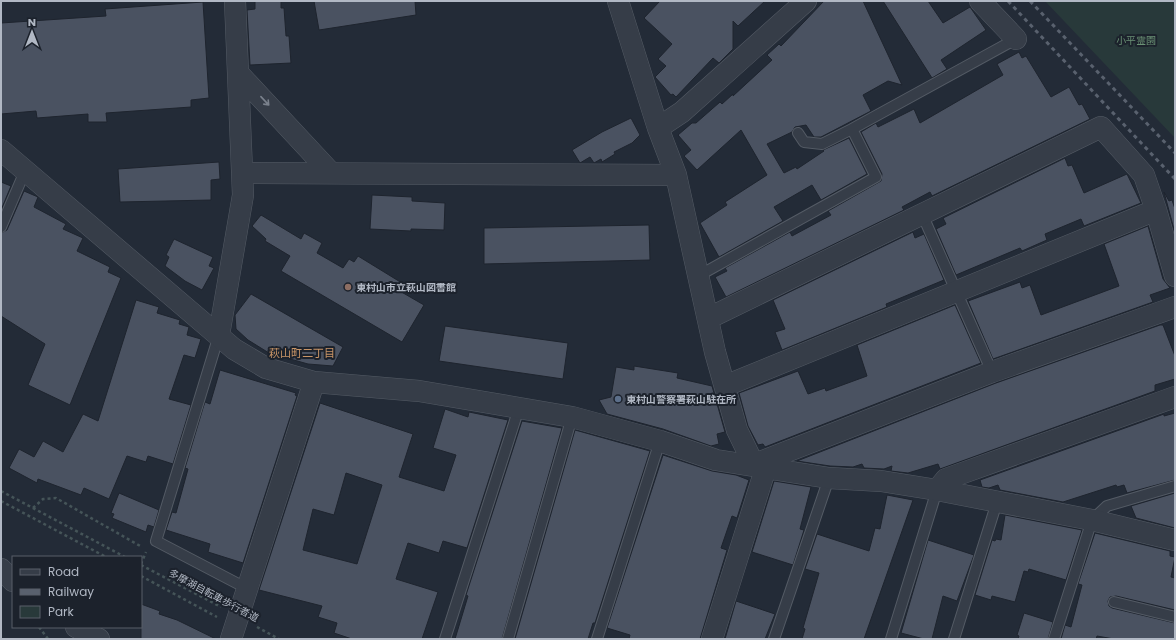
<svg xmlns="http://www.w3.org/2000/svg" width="1176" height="640" font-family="Poppins,'Noto Sans JP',sans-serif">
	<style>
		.green { fill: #28393a }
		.building { fill: #4a5261; stroke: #1e242e; fill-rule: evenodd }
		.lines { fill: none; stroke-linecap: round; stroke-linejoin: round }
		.lane-casing { stroke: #545b65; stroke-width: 12 }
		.street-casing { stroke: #545b65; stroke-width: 22 }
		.path { stroke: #455458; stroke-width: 2.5; stroke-dasharray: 3 3; stroke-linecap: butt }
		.lane { stroke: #363d48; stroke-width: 10 }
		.street { stroke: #363d48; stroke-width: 21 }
		.rail { stroke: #59616e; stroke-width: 3; stroke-dasharray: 4 4; stroke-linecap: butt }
		.oneway { stroke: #7a818c }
		.education-dot { fill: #8d6e63; stroke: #1c222c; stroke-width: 1.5 }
		.service-dot { fill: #5c6f8a; stroke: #1c222c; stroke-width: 1.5 }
		.labels { text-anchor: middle; stroke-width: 4; stroke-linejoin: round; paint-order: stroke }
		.park-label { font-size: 10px; fill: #6b9275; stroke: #1c222c }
		.poi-label { font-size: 10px; font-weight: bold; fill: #b1b8c4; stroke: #1c222c; text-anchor: start }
		.street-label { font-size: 10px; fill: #b1b8c4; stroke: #1c222c }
		.neighbourhood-label { font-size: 11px; fill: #c99567; stroke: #1c222c }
	</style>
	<rect width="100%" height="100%" fill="#232b37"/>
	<path class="green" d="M1045 1H1175V138Z"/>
	<path class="building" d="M255 1H281V8H284L286 36H289L291 63 250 65 247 10 255 9Z
		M314 1H415L416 15 319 30Z
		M660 1H765L738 26 733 21V49L719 63 713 58 676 97 673 94 671 95 655 77 666 66 658 59 672 44 644 18Z
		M824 1H863L902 85 888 81 863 95 871 111 821 137H814L806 125 795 127 792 132 767 144 784 173 796 167 797 169 824 151 823 150 849 138 867 174 821 200 812 185 774 207 783 221 719 257 700 223 727 205 725 202 767 175 741 130 697 170 684 156 691 150 678 135 692 123H696L720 102 722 104 733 94V96L772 60 767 55 779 44 781 46Z
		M883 1H928L943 23 970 7 986 30 941 60 947 69 932 78Z
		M203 2 209 98 191 100V107L106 113 107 122H88V114L37 118 36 111 1 114V23L106 16 105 9Z
		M1019 52 1022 58 1026 56 1051 97 1069 87 1079 105 1082 104 1090 119 932 196 930 192 902 207 904 210 726 297 715 277 727 271 725 268 790 232 792 236 831 215 828 211 881 181 882 174 861 132 876 123 878 127 914 109 920 123 1003 75 997 64Z
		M631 118 640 135 632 143 614 152 615 154 602 162 601 159 594 163 590 157 580 163 572 150 602 132Z
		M1065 158 1068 166 1072 165 1084 193 1127 174 1141 203 1084 226 1081 219 1045 234 1047 240 1022 251 1020 248 956 275 936 229 946 224 943 218Z
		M219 162 220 179 211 180V200L120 202 118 169Z
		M1 182 11 186 1 210Z
		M24 191 38 197 34 207 66 224 63 229 83 238 77 251 110 267 108 272 121 278 70 405 28 385 45 344 1 316V233L7 230Z
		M1164 192 1169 201 1172 200 1175 209V233Z
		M372 195 412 197V201L445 203 444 230 411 229V231L370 229Z
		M261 215 301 239 304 233 322 243 317 253 343 268 349 259 354 262 358 256 402 283 398 290 424 305 402 342 281 271 290 256 265 241 266 239 252 226Z
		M649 225 650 260 484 264V228Z
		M1148 226 1163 279 1170 288 1150 295 1153 302 993 359 968 301 1020 282 1022 288 1030 285 1041 315 1119 286 1104 244Z
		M913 232 915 238 924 234 944 280 886 304 887 307 782 350 775 332 785 329 773 300Z
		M174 239 213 257 209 266 214 268 202 290 185 281 165 266 169 257 166 255Z
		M251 294 343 347 333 366 308 364 269 353 248 340 236 329 235 315Z
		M136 300 159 307 157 313 180 320 179 324 189 327 187 335 201 339 195 358 184 355 169 399 191 405 173 464 148 456 146 462 127 456 109 499 84 488 81 495 38 479 37 483 9 468 19 449 34 457 43 441 63 452 83 414 98 421Z
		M955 305 981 363 765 447 763 444 758 445 748 426 739 393 798 371 808 394 825 388 826 391 867 376 857 345Z
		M1160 325H1163L1175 356V379L1155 385V391L940 469 938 464 908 473 891 471 892 466 884 469 864 468 862 464 853 467 830 466 797 461 996 383Z
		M445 326 568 343 563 379 439 361Z
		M634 366 678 373 677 378 712 386 725 432 717 434 719 444 711 446 663 429 607 414 599 400 611 397 616 367 634 370Z
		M220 370 296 393 295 395 297 396 243 563 208 552 210 544 166 530 172 512 176 513 188 469 185 468 203 408 205 402 210 404Z
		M320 403 413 434 399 477 444 491 456 455 433 448 445 409 468 417 469 412 508 420 467 548 443 541 439 553 408 543 396 579 438 592 422 639H352L334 633 337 623 318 617 322 606 259 590ZM346 473 382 485 357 564 303 550 313 509 334 515Z
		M1175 413V480L1127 493 1124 485 1117 487 1116 485 1063 502 1000 490 998 485 989 488 982 487 980 480 1164 414V416Z
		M522 421 562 428 502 639H455L468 596 466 595Z
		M575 430 650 451 595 623H593L588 639H515Z
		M663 455 712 471 736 475 749 480 737 518 732 516 721 548 727 550 700 639H629L630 635 607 628Z
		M774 481 811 487 800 529 804 530 793 565 752 552Z
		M119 493 159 510 154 527 148 525 146 532 112 518 114 514 111 513Z
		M1175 493V528L1136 518 1131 506Z
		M887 495 913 500 864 639H802L805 629 803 628 819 573 805 569 817 534 869 551 875 528 880 529Z
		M1005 515 1082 530 1066 580 1029 569 1028 572 1024 571 1015 602 992 596 991 600 975 595 992 540 995 541 996 539 1001 540Z
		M1095 533 1170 551V556L1175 557 1171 577 1175 578V610L1116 596 1110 597 1108 601 1109 606 1112 608 1175 623V639H1114L1097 636 1096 639H1061L1065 625 1071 627 1082 585 1078 584Z
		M928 540 974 555 957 601 943 596 932 639H924L901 633Z
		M736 601 775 614 765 639H725Z
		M141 604 160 611 159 614 177 620 216 639H141Z
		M1024 613 1053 622 1048 639H1018L1019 636 1017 635Z"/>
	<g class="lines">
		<defs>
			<path id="lane" d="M798 133 804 142 822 144 852 129
				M922 214 992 372
				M1 227 25 171
				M700 275 876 177 852 129 1016 39
				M219 335 156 541 246 588
				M1114 602 1175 617
				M445 639 519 408
				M508 639 572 417
				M597 639 660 441
				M774 639 829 478
				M891 639 937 490
				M954 639 997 502
				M1054 639 1092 520 1107 506 1175 486"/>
			<path id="street" d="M618 1 658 128 676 175 715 352 737 430 754 465
				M980 1 1016 39
				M238 73 331 173
				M658 128 682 112 806 1
				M1 150 234 349 266 368 314 382 419 391 572 417 660 441 716 460 829 478 881 481 937 490 1092 520 1175 540
				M243 173 676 175
				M709 318 1101 127 1144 175 1156 210 1175 276
				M219 335 243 195 235 1
				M725 386 1156 210
				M755 464 992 372 1175 307
				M937 490 946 479 1175 397
				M1 569 13 581
				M76 627 99 639
				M231 639 314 382
				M712 639 766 467"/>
		</defs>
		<use href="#lane" class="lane-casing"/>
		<use href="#street" class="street-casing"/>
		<path class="path" d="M1 491 125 557
			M1 501 106 557
			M33 508 43 499 56 498 142 547
			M141 564 146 552
			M141 565 221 607
			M141 576 217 617
			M39 627 48 639
			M257 627 279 639"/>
		<use href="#lane" class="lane"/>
		<use href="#street" class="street"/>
		<path class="rail" d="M1008 1 1175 179
			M1030 1 1175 153"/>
	</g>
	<defs><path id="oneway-shaft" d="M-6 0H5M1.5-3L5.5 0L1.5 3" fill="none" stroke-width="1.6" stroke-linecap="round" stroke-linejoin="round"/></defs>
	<use class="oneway" href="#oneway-shaft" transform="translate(265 101) rotate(47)"/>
	<circle class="education-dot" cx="348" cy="287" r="4"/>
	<circle class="service-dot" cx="618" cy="399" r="4"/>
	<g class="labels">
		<g class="park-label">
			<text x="1136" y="44">小平霊園</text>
		</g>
		<g class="poi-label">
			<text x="356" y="291">東村山市立萩山図書館</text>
			<text x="626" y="403">東村山警察署萩山駐在所</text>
		</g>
		<g class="street-label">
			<text transform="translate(214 595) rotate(28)" y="4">多摩湖自転車歩行者道</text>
		</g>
		<g class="neighbourhood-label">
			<text x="302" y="357">萩山町二丁目</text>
		</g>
	</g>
	<rect width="1176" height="640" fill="none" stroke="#b1b8c4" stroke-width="4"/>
	<rect x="12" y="556" width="130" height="72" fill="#1c222c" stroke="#585e69"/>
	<rect x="20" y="569" width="20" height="6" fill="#363d48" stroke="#585e69"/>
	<text x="48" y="576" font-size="12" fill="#b1b8c4">Road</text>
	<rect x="20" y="589" width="20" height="6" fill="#59616e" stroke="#585e69"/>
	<text x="48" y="596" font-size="12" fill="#b1b8c4">Railway</text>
	<rect x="20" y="606" width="20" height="12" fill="#28393a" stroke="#585e69"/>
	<text x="48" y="616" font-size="12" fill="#b1b8c4">Park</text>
	<g transform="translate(32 32)" stroke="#1c222c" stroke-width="3" paint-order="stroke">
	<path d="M0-3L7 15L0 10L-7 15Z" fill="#b1b8c4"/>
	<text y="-6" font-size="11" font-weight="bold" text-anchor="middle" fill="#b1b8c4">N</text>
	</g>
</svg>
